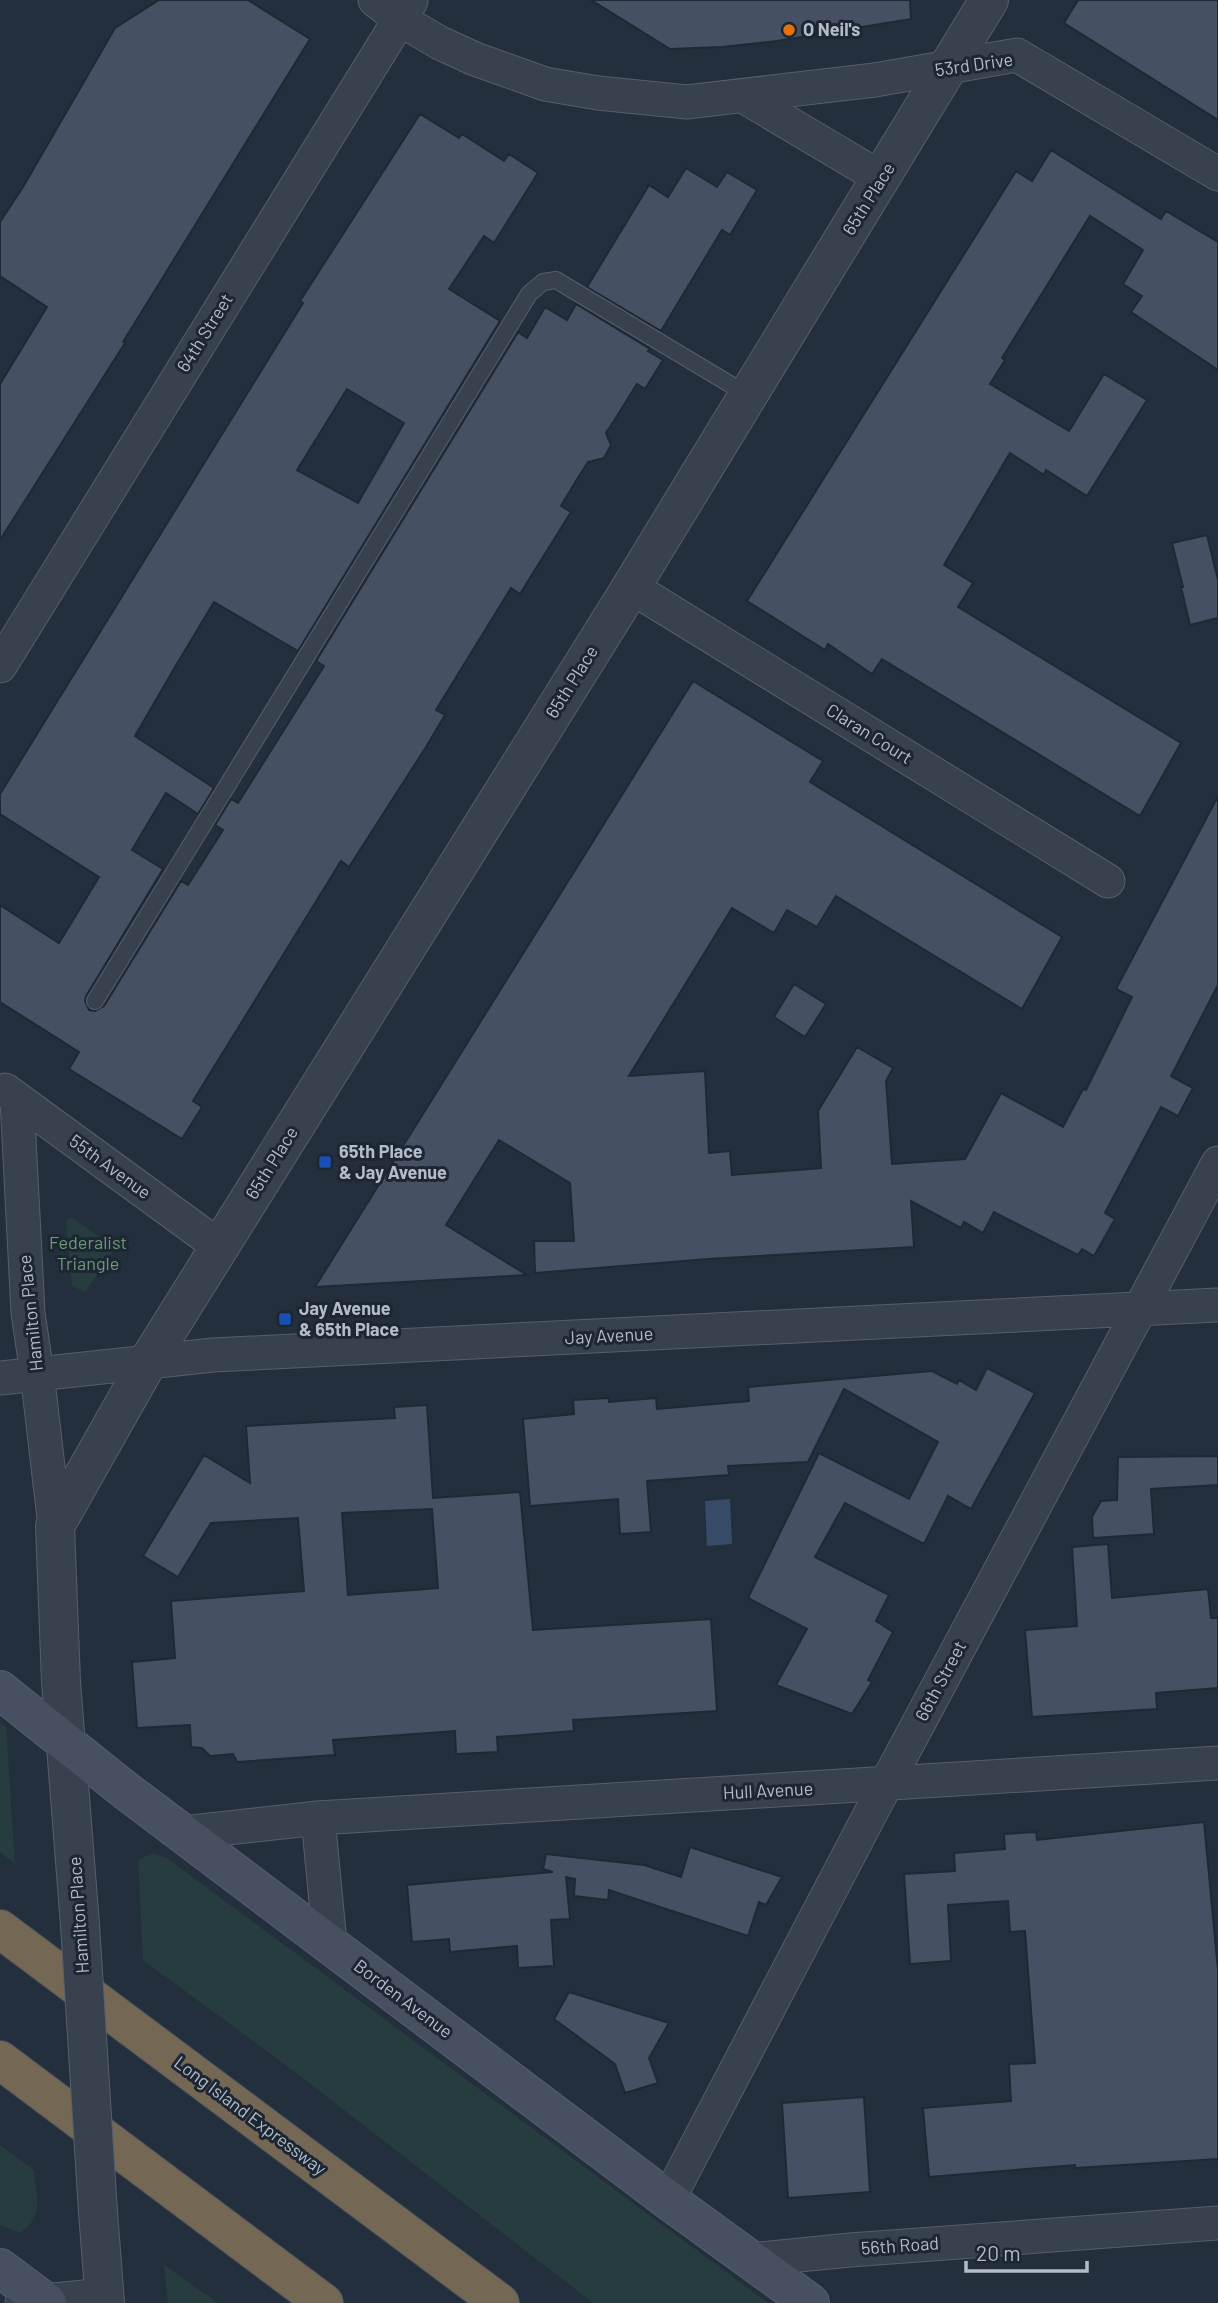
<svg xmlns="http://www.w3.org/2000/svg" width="1218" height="2303" font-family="Barlow,sans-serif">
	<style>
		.green { fill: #263c3f }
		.water { fill: #394c67 }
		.building { fill: #455162; stroke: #1f2835; stroke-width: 2; fill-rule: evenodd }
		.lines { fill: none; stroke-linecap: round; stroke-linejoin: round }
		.service-casing { stroke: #565f6c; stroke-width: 18 }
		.minor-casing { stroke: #565f6c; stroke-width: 35 }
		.tertiary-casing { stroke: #565f6c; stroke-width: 40 }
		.secondary-casing { stroke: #565f6c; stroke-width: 40 }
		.motorway-casing { stroke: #434c59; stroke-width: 40 }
		.service { stroke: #38414e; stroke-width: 16 }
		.minor { stroke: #38414e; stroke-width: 33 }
		.tertiary { stroke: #38414e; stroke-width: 38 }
		.secondary { stroke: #465061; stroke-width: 38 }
		.motorway { stroke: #746855; stroke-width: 38 }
		.tertiary-bridge-casing { stroke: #565f6c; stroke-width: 40; stroke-linecap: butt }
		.tertiary-bridge { stroke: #38414e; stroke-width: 38 }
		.food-dot { fill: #e8710a; stroke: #1d2633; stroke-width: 2.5 }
		.transit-dot { fill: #1a4fb4; stroke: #1d2633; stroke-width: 2.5 }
		.labels { text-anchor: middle; stroke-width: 6; stroke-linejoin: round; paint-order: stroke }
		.poi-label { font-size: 18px; font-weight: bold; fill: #b4bcc9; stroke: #1d2633; text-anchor: start }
		.street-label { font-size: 18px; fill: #b4bcc9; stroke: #1d2633 }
		.park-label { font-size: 18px; fill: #6b9a76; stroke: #1d2633 }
	</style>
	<rect width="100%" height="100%" fill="#242f3e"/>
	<path class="green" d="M71 1217 111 1245 113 1251 85 1292 72 1286 66 1219Z
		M0 1722 6 1727 15 1864 0 1852Z
		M153 1853 167 1858 768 2303H593L295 2072 143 1960 138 1860Z
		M0 2145 34 2170C36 2196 45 2217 20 2233L0 2225Z
		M164 2265 218 2303H168Z"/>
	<path class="water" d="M730 1499 732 1544 707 1546 705 1501Z"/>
	<path class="building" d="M159 0H248L310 39 123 342 125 343 0 540V384L47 307 0 276V222L23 187 115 28Z
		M591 0H910L911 19 777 41 722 47 670 49Z
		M1078 0H1218V120L1064 23Z
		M420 114 459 138 462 134 504 161 509 154 538 173 494 243 484 236 449 289 500 321 298 651 214 602 175 667 135 736 214 788 198 814 166 793 132 850 163 869 86 996 85 1001 89 1010 95 1011 104 1006 181 881 188 885 223 830 215 825 231 799 238 803 324 666 316 661 518 332 527 338 545 307 567 320 576 304 650 349 648 351 663 360 645 389 637 384 617 416 606 433 611 445 604 458 588 462 579 476 561 506 571 512 520 594 511 588 436 710 445 715 426 747 349 867 341 861 193 1101 202 1107 182 1139 69 1069 79 1052 0 1002V905L59 943 99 877 0 814V794L303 303 300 301ZM347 389 404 423 358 503 297 470Z
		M1051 150 1161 219 1166 211 1218 242V370L1131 312 1142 296 1123 284 1143 250 1090 216 1002 358 1005 360 990 384 1069 431 1104 374 1147 400 1087 496 1046 470 1044 475 1010 453 944 565 973 583 958 607 1181 743 1140 816 882 659 872 674 828 644 825 650 747 601 1016 171 1032 181Z
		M686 168 717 187 727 172 757 190 730 235 722 230 661 331 587 287 649 185 668 197Z
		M1207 535 1218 580V618L1190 625 1181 587H1183L1172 543Z
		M693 681 823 761 810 782 1062 937 1022 1009 836 896 817 927 787 910 774 933 732 908 629 1076 705 1071 709 1153 730 1151 732 1175 821 1168 818 1111 857 1047 893 1068 886 1081 892 1164 965 1159 1001 1093 1063 1127 1083 1089 1086 1090 1132 997 1116 989 1218 796V985L1171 1076 1193 1088 1178 1116 1161 1107 1105 1213 1115 1219 1094 1256 1082 1249 1078 1255 994 1212 983 1233 964 1222 961 1228 911 1201 914 1247 708 1259 535 1273 534 1241H574L570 1183 499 1140 446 1225 527 1275 315 1287Z
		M794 984 826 1004 805 1037 774 1017Z
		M987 1368 1035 1393 971 1509 948 1496 924 1544 845 1503 815 1557 889 1595 876 1621 893 1632 868 1680 872 1682 852 1714 776 1685 807 1629 748 1598 819 1453 909 1499 938 1442 844 1389 808 1462 728 1466 729 1475 647 1481 651 1532 620 1534 618 1499 530 1506 523 1419 574 1414 573 1400 609 1398V1402L656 1398 657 1409 749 1401 748 1387 932 1371 957 1384 959 1380 976 1390Z
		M427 1405 433 1498 520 1492 533 1630 711 1619 717 1711 573 1720 574 1731 497 1737 498 1752 456 1754 455 1731 333 1740 335 1755 237 1762 233 1754 210 1756 202 1748 191 1747 190 1725 137 1728 132 1662 175 1658 171 1601 304 1591 298 1518 211 1523 178 1577 143 1556 204 1455 250 1483 246 1426 395 1418 394 1407ZM432 1509 438 1588 348 1595 342 1513Z
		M1218 1456V1485L1151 1489 1154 1534 1093 1538 1092 1517 1101 1501 1117 1500 1118 1457Z
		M1108 1544 1112 1598 1208 1589 1211 1618H1218V1688L1156 1693 1157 1709 1032 1717 1025 1630 1077 1626 1072 1547Z
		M1204 1822 1218 1970V2159L1075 2168V2165L929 2177 923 2108 1011 2101 1009 2064 1035 2063 1025 1931 1010 1932 1008 1901 948 1905 951 1961 910 1964 904 1874 955 1871 954 1853 1005 1849 1004 1834 1036 1832 1037 1840Z
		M690 1847 782 1877 766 1905 759 1902 748 1936 609 1890 608 1900 574 1896 575 1879 566 1877 570 1919 551 1920 554 1966 518 1968 517 1946 450 1952 449 1939 412 1942 407 1885 553 1872 543 1869 546 1854 644 1865 681 1877Z
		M569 1992 669 2023 649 2058 658 2083 625 2093 615 2064 554 2019Z
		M864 2097 870 2192 788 2198 782 2103Z"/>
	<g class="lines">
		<defs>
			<path id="service" d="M95 1001 529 294 543 282 556 280 748 395"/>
			<path id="minor" d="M375 0 399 19 440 43 475 59 545 84 598 93 687 102 875 80 1017 55 1218 174
				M743 96 881 178
				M631 587 1108 881
				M0 666 411 1
				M5 1090 220 1247
				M17 1099 28 1313 37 1373 55 1526
				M0 1378 213 1355 1218 1305
				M318 1818 330 1943
				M183 1833 318 1818 1218 1763
				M668 2200 886 1784 1218 1163
				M749 2260 850 2250 1218 2223
				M22 2303 105 2295"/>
			<path id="tertiary" d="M80 1925 61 1682 55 1526 149 1360 622 602 989 0
				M98 2212 105 2303"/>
			<path id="secondary" d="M0 1690 125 1790 668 2200 810 2303
				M0 2268 47 2303"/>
			<path id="motorway" d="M0 1929 500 2303
				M0 2060 324 2303"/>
		</defs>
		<use href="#service" class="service-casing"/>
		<use href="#minor" class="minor-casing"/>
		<use href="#tertiary" class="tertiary-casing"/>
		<use href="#secondary" class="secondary-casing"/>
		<use href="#motorway" class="motorway-casing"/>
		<use href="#service" class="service"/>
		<use href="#minor" class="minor"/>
		<use href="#tertiary" class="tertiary"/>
		<use href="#secondary" class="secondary"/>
		<use href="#motorway" class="motorway"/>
		<defs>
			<path id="tertiary-bridge" d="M80 1925 98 2212"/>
		</defs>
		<use href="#tertiary-bridge" class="tertiary-bridge-casing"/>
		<use href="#tertiary-bridge" class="tertiary-bridge"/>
	</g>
	<circle class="food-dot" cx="789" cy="30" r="7"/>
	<g class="transit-dot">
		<rect x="318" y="1155" width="14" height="14" rx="3.5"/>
		<rect x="278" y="1312" width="14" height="14" rx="3.5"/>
	</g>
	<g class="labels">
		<g class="poi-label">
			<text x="803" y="36">O Neil's</text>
			<text x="339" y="1158">65th Place<tspan x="339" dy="21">&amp; Jay Avenue</tspan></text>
			<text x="299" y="1315">Jay Avenue<tspan x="299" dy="21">&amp; 65th Place</tspan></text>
		</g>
		<g class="street-label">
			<text transform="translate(974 65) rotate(-8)" y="6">53rd Drive</text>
			<text transform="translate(869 199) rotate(-58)" y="6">65th Place</text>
			<text transform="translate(205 333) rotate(-58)" y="6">64th Street</text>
			<text transform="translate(572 682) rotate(-58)" y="6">65th Place</text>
			<text transform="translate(869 734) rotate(32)" y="6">Claran Court</text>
			<text transform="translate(272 1163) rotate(-58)" y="6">65th Place</text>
			<text transform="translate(110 1167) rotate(36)" y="6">55th Avenue</text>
			<text transform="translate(31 1313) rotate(-96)" y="6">Hamilton Place</text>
			<text transform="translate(609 1336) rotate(-3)" y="6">Jay Avenue</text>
			<text transform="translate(941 1681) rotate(-62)" y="6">66th Street</text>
			<text transform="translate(768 1791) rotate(-3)" y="6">Hull Avenue</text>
			<text transform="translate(79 1915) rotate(-94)" y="6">Hamilton Place</text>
			<text transform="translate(403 1999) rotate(37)" y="6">Borden Avenue</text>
			<text transform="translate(250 2116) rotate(37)" y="6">Long Island Expressway</text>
			<text transform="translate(900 2246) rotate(-4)" y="6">56th Road</text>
		</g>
		<g class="park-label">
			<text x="88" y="1249">Federalist<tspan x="88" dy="21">Triangle</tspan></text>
		</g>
	</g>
	<path d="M966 2261v10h121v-10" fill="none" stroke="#b4bcc9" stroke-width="3.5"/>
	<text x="976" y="2261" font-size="21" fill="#b4bcc9" stroke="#1d2633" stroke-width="5" paint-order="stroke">20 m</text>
</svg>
